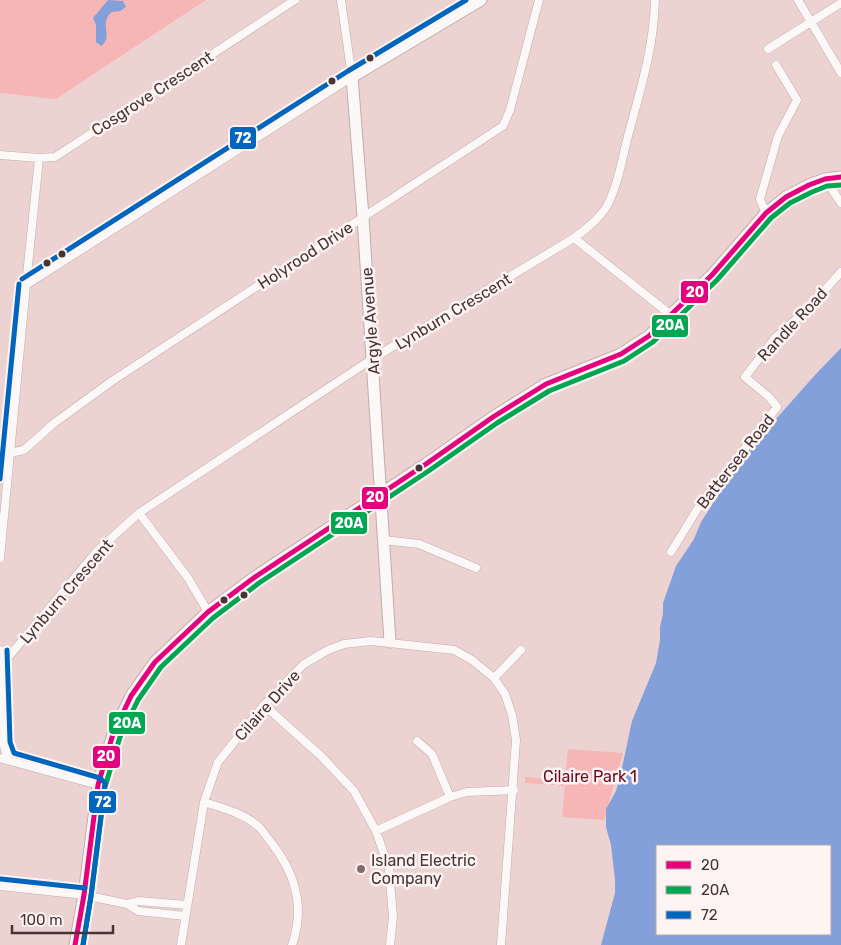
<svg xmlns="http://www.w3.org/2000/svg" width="841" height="945" font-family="Rubik,sans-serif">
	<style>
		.green { fill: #f6b6b6 }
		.water { fill: #84a0da; fill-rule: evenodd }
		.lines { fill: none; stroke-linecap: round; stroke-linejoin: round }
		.street-casing { stroke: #c1acac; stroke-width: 9 }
		.secondary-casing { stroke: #c1acac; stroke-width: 13 }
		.street { stroke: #fcf8f8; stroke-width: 8 }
		.secondary { stroke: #fcf8f8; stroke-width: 11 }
		.bus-1-casing { stroke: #fef4f3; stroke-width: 9 }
		.bus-2-casing { stroke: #fef4f3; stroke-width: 9 }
		.bus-3-casing { stroke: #fef4f3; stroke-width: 9 }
		.bus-1 { stroke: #e5007d; stroke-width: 5 }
		.bus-2 { stroke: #00a651; stroke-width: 5 }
		.bus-3 { stroke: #0065bd; stroke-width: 5 }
		.bus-dot { fill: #483434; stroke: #fef4f3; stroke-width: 2 }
		.poi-dot { fill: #826b6b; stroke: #fef4f3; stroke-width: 2 }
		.labels { text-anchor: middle; stroke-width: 5; stroke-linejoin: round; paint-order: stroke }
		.street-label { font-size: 16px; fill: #483434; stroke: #fef4f3 }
		.park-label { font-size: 16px; fill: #6f071b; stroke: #fef4f3 }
		.poi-label { font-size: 16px; fill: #483434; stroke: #fef4f3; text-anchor: start }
		.line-badge { stroke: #fef4f3; stroke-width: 2 }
		.badge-label { font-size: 14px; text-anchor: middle; font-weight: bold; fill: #fff }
	</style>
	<rect width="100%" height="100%" fill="#edd2d2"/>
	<path class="green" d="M0 0H206L56 99 0 93Z
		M568 749 623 753 604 820 562 817 565 786 525 783V777L565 780Z"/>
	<path class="water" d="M108 0 123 1 126 7 120 11 112 12C98 23 114 37 101 46L96 42V25L93 18Z
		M841 348V945H601L615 893V880L611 845 606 827V809L616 791 620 777 632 721 656 663 660 640V627L663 614V603L676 566 694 539 701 522 744 455 815 375ZM830 846V934H657V846Z"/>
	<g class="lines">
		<defs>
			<path id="street" d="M798 0 841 73
				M768 49 841 3
				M0 155 39 158 55 157 295 0
				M825 179 841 203
				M766 213 760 199 778 136 797 100 776 65
				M574 238 671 315
				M26 285 352 77 341 0
				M0 452 10 453 24 450 53 424 112 381 503 126 510 110 539 0
				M139 513 188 578 208 612
				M383 540 419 544 476 568
				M671 552 698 508 777 407 769 397 745 377 775 338 808 309 841 272
				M0 558 26 285 39 158
				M0 650 3 743 8 759
				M1 666 96 552 139 513 372 359 574 238C586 229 599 219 607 206 618 185 622 159 628 136 640 91 654 47 655 0
				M494 678 521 650
				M264 705 321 756 354 791 376 831 389 868 393 917 390 945
				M417 741 432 754 450 797
				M0 758 98 785
				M204 802C222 808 244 813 259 827 264 832 268 839 273 845 296 875 305 908 292 945
				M376 831 450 797 467 792 514 790
				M0 886 84 895 127 904 138 911 185 916
				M127 904 138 901 187 905
				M181 945 204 802 218 762 264 705 304 664 328 650 344 644 371 641 454 650 472 660 494 678 505 694 512 715 516 740 501 945"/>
			<path id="secondary" d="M390 642 363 217 352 77 481 0
				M75 945 84 895 98 785 113 734 131 696 155 662 208 612 255 577 426 464 493 417 546 384 621 354 649 336 712 275 766 213 786 197 809 185 825 179 841 177"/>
		</defs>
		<use href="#street" class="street-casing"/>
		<use href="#secondary" class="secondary-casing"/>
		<use href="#street" class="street"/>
		<use href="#secondary" class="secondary"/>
		<defs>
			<path id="bus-1" d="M75 945 84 895 98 785 113 734 131 696 155 662 208 612 255 577 426 464 493 417 546 384 621 354 649 336 712 275 766 213 786 197 809 185 825 179 841 177"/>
			<path id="bus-2" d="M83 945 91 896 105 787 120 737 138 700 161 667 213 618 259 583 430 470 497 423 549 391 624 361 653 342 717 280 771 218 790 203 812 192 827 186 841 185"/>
			<path id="bus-3" d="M22 279 348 71 466 0
				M0 479 19 284
				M7 650 10 742 14 753 100 778 105 783 91 896 83 945
				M1 879 85 888"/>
		</defs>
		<use href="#bus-1" class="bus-1-casing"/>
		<use href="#bus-2" class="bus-2-casing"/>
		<use href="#bus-3" class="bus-3-casing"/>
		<use href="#bus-1" class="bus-1"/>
		<use href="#bus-2" class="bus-2"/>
		<use href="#bus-3" class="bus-3"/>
	</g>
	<g class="bus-dot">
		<circle cx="370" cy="58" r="4.5"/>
		<circle cx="332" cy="81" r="4.5"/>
		<circle cx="62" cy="254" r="4.5"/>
		<circle cx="47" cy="263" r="4.5"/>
		<circle cx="419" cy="468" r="4.5"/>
		<circle cx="244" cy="595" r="4.5"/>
		<circle cx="224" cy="600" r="4.5"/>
	</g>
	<circle class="poi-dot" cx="361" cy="869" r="5"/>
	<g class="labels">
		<g class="street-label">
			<text transform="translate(152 93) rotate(-33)" y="6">Cosgrove Crescent</text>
			<text transform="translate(305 255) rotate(-33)" y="6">Holyrood Drive</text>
			<text transform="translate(453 311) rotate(-31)" y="6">Lynburn Crescent</text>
			<text transform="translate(370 321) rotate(-94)" y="6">Argyle Avenue</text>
			<text transform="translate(792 324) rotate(-47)" y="6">Randle Road</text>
			<text transform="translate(735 461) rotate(-52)" y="6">Battersea Road</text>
			<text transform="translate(66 591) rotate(-49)" y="6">Lynburn Crescent</text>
			<text transform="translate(267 705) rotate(-48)" y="6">Cilaire Drive</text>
		</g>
		<g class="park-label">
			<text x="590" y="782">Cilaire Park 1</text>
		</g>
		<g class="poi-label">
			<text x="371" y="866">Island Electric<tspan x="371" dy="18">Company</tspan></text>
		</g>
	</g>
	<g class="line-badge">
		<rect x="229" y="126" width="28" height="24" rx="5" fill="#0065bd"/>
		<rect x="680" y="280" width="29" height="24" rx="5" fill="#e5007d"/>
		<rect x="651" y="314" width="38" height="24" rx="5" fill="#00a651"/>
		<rect x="361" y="486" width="28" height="24" rx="5" fill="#e5007d"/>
		<rect x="330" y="511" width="38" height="24" rx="5" fill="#00a651"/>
		<rect x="108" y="711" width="38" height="24" rx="5" fill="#00a651"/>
		<rect x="92" y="745" width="29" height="24" rx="5" fill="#e5007d"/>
		<rect x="88" y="790" width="29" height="24" rx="5" fill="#0065bd"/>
	</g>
	<g class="badge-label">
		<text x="243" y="143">72</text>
		<text x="695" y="297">20</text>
		<text x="670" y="330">20A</text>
		<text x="375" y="502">20</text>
		<text x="349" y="528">20A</text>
		<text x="127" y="728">20A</text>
		<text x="106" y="761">20</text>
		<text x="103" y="807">72</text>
	</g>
	<rect x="656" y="845" width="175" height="90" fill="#fef4f3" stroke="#b5a7a7"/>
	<rect x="666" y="861" width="25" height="8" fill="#e5007d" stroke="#b5a7a7"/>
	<text x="701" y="870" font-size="15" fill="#483434">20</text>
	<rect x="666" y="886" width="25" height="8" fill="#00a651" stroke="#b5a7a7"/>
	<text x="701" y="895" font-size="15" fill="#483434">20A</text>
	<rect x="666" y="911" width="25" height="8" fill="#0065bd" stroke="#b5a7a7"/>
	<text x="701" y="920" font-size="15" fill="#483434">72</text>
	<path d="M12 925v8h101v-8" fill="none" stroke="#483434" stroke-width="2.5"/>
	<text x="20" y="925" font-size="15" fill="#483434" stroke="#fef4f3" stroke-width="4" paint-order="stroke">100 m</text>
</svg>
